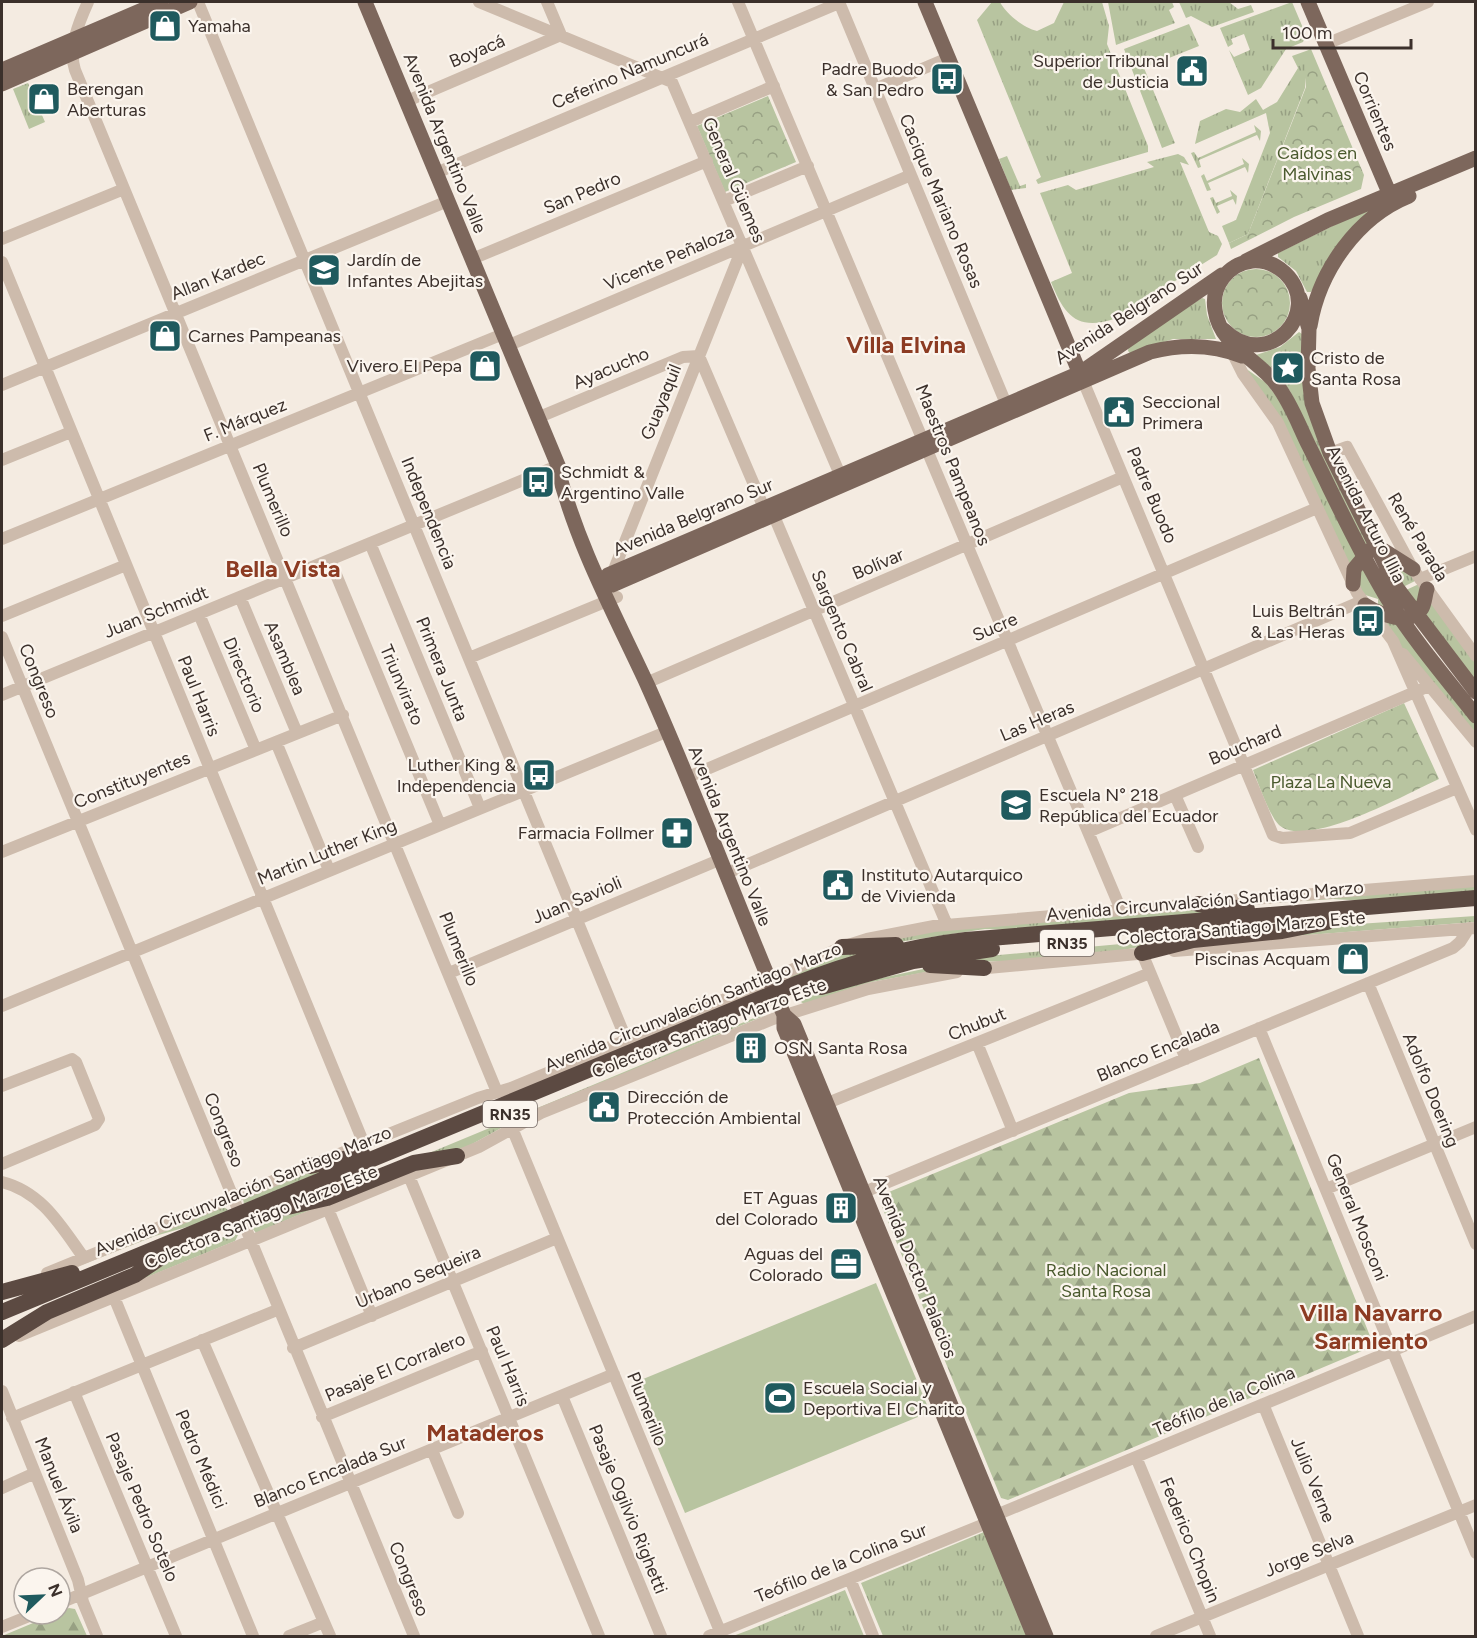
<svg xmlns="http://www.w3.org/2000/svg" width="1477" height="1638" font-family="Figtree,sans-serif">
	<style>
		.grass { fill: url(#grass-tufts) }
		.forest { fill: url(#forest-firs) }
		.park { fill: url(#park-crowns) }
		.pitch { fill: #b8c4a0 }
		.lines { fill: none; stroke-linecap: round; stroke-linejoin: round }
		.minor { stroke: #cdbbac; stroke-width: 12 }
		.major { stroke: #7d675c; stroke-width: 15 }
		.highway { stroke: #5c4a42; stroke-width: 16 }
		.labels { text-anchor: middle; stroke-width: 4.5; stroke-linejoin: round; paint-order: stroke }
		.shield { fill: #fbf5ee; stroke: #756b66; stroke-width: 1.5 }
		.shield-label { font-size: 16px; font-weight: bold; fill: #3b302b }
		.poi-label { font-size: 18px; fill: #3b302b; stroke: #fbf5ee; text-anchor: start }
		.street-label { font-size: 18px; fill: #3b302b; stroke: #fbf5ee }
		.park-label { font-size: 18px; fill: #4a5a2e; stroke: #fbf5ee }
		.district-label { font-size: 24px; font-weight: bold; fill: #8c3b22; stroke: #fbf5ee }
	</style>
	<defs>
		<pattern id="grass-tufts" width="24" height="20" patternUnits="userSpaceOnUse" patternTransform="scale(1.5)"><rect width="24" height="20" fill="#b8c4a0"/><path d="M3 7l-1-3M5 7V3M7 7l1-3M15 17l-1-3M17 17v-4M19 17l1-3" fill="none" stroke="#97a083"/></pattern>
		<pattern id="forest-firs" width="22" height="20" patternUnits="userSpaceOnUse" patternTransform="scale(1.5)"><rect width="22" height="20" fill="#b8c4a0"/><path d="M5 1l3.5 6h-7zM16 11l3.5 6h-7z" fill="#97a083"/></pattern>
		<pattern id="park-crowns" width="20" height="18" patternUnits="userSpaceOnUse" patternTransform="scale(1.5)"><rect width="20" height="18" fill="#b8c4a0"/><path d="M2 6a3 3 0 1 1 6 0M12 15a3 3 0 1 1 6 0" fill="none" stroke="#97a083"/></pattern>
	</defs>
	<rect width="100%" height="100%" fill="#f4ebe1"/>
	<path class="grass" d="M992 2H1000C1006 14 1024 28 1037 31L1054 23 1064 2H1102L1109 26 1107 44 1148 146V152L1038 184 1036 180 1041 177 977 20Z
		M1108 2H1172L1174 7 1169 10 1175 23 1116 45Z
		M1179 2H1229L1238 9 1251 5 1254 12 1212 27 1191 16 1186 18Z
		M1292 2 1306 35 1303 42 1286 49 1261 88 1248 95 1229 50 1234 57 1250 50 1244 34 1231 39 1233 44 1228 47 1220 28Z
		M1189 24 1199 46 1144 68 1175 143 1162 148 1124 49Z
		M1306 51 1308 57 1305 88 1248 234 1229 243 1222 226 1236 220 1270 133 1266 113 1195 144 1200 121 1226 109 1240 112 1256 99 1263 110 1277 102 1298 68 1292 56Z
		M28 83 45 122 29 129 13 89Z
		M1254 125 1261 131 1260 141 1257 135 1199 160 1201 167 1198 168 1191 153 1194 152 1198 158 1256 132Z
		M1178 154 1184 157 1189 165 1180 162 1209 232 1218 236 1222 244 1217 255 1114 319C1077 331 1064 315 1051 282L1072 273 1040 193 1068 185 1076 190 1154 167 1147 162Z
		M1007 156 1020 186 1026 184V188L1011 190 999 159Z
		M1242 158 1249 164 1248 173 1245 167 1208 183 1211 190 1207 191 1201 176 1204 174 1207 181 1244 164Z
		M1230 190 1237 196 1236 205 1233 199 1217 206 1220 212 1217 214 1210 198 1213 197 1216 203 1232 196Z
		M1377 204 1334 249 1311 292H1307L1296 271 1278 257V253Z
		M1202 298 1205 299 1207 315 1216 339H1173L1130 353 1128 351 1129 343Z
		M1299 332 1302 334 1301 372 1306 406 1368 544 1366 547 1290 391 1276 372 1256 355 1280 347Z
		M1245 368 1265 382 1281 402 1356 556 1351 569Z
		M1388 557 1410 572 1417 580 1405 586 1406 590 1419 584 1422 587 1417 606 1402 587 1386 558Z
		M1362 564 1387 609 1378 607V599L1362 594 1357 585Z
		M1430 600 1475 662V683L1426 616Z
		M1377 618 1396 623 1475 723V736Z
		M1475 886V893L1383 902 1333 899 1245 905Z
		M1190 909 1228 911 1029 930 985 929 899 942 882 941 924 932Z
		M1475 916V922L1195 944 1329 926Z
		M1176 939C1102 957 1021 965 945 960Z
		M883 949 790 978 789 975 842 953Z
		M923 969 938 970 872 982 804 1004 801 1002 803 998 830 989Z
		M761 1015 764 1016 525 1115 465 1148 422 1156Z
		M348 1161 244 1204 243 1199 319 1167Z
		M419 1164 256 1233 253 1229 254 1225 270 1219Z
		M224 1207 228 1210 208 1221 155 1236 56 1275Z
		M233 1233 238 1235 235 1241 41 1321C105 1292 167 1260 233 1233Z
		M984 1532 1028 1636H883L861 1583Z
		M845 1590 864 1636H733L749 1630Z"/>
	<path class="forest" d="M1259 1058 1372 1341 1369 1348 1008 1500 1001 1498 880 1202 884 1194 1129 1093 1200 1083Z
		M69 1608 75 1609 87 1636H2Z"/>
	<path class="park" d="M1311 49 1364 175 1361 189 1294 217 1231 249 1229 243 1248 234 1306 87V51Z
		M768 96 796 162 725 192 697 126Z
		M1222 303a34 34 0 1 1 68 0a34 34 0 1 1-68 0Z
		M1404 703 1439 779C1408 793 1307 850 1279 825 1270 817 1258 783 1253 770Z"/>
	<path class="pitch" d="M876 1283 930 1412 685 1513 631 1384Z"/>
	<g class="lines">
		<path class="minor" d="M88 2C79 22 68 48 75 70L497 1092
			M198 2 626 1039
			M479 2 672 82 844 484
			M738 2 1121 910
			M839 2 1009 411
			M1326 44 1428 2
			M875 89 948 58
			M407 101 561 35 547 2
			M690 122 774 86
			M436 173 839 3
			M724 201 808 166
			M2 239 124 189
			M472 259 707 161
			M2 262 364 1144
			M507 346 911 175
			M1232 352 1243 374 1278 423 1357 593 1393 641 1476 830
			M699 356 764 508 774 516 947 925
			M1084 383 1273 835 1282 838 1350 833 1457 788
			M2 385 448 201
			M537 418 683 357 699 356
			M1330 453 1347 447 1413 569 1476 656
			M2 460 71 432
			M2 539 503 334
			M370 543 480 808
			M330 560 440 825
			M613 572 743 246
			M1420 579 1476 556
			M240 597 297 733
			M199 614 256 750
			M2 616 126 565
			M2 637 414 1636
			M1403 654 1476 742
			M469 658 617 597
			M646 683 1123 477
			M2 695 557 466
			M276 742 329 870
			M686 778 1317 508
			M1175 795 1198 847
			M1088 832 1429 686
			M2 852 343 715
			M725 874 1362 601
			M1227 901 1476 881
			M1174 951 1476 928
			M1142 953 1186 1059
			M977 969 1148 953
			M449 973 719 860
			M1368 983 1476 1244
			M2 1006 666 732
			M1259 1028 1476 1553
			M977 1043 1013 1131
			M2 1086 72 1059 76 1062 99 1119 95 1125 2 1164
			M820 1106 1150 973
			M512 1128 722 1636
			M339 1154 478 1098 511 1088 754 987 842 947 867 939 934 926 1207 903
			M409 1176 599 1636
			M2 1182C42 1192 61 1226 84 1258
			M1326 1189 1476 1127
			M857 1195 1453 948 1460 942 1469 928
			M328 1209 372 1316
			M47 1273 317 1163
			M114 1297 253 1636
			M19 1336 479 1147 541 1113 773 1019 868 989 957 972
			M202 1340 330 1636
			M293 1348 557 1238
			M2 1391 78 1580 83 1602 97 1636
			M74 1392 176 1636
			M562 1396 661 1636
			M1263 1404 1358 1636
			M322 1417 482 1351
			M12 1418 277 1310
			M432 1450 458 1513
			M1136 1457 1210 1636
			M2 1488 35 1473
			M850 1579 873 1636
			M60 1603 614 1374
			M2 1627 34 1614
			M289 1636 324 1622
			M709 1636 987 1523 996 1515 1476 1316
			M1156 1636 1476 1505"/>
		<path class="major" d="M365 2 562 475
			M925 2 1083 381
			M1308 2 1393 202
			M2 70 161 2
			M2 84 190 2
			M1246 261 1328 220 1476 158
			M1300 298 1309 329 1308 368 1312 403 1330 453 1397 588 1476 692
			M1310 326C1319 271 1357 217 1409 196
			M1224 330C1267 373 1325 312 1285 273 1276 265 1264 260 1252 261 1228 264 1211 286 1215 310 1220 346 1258 359 1277 385 1291 403 1299 426 1309 446 1334 496 1357 548 1386 596 1412 638 1445 677 1476 716
			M557 466C576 543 614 613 647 684 696 793 737 905 784 1015V1028L1034 1636
			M600 584 608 575 1080 373 1222 275
			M600 584 612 585 1150 352C1181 344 1212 344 1242 356
			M1353 584 1354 569 1370 550H1383L1413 569
			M1365 605C1379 614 1410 627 1422 608 1425 602 1425 595 1427 589
			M784 1015 794 1024 1046 1636"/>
		<path class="highway" d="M1198 904 1247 909
			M842 947 896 945
			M1142 953 1193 940 1282 931 1327 922
			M930 965 984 968
			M821 987 913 961 992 949
			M310 1166 363 1155
			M283 1208 327 1198 414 1163 457 1156
			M2 1292 72 1273
			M2 1312 796 984C851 962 908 947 966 940L1476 898
			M2 1340 47 1312 135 1275 160 1258"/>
	</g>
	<defs>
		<symbol id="shop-square" viewBox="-11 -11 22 22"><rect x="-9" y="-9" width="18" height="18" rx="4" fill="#1f5a5e" stroke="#fbf5ee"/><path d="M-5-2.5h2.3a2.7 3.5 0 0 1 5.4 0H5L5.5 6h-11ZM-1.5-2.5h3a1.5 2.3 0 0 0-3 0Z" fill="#fff"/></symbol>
		<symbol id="civic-square" viewBox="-11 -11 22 22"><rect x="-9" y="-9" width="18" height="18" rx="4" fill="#1f5a5e" stroke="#fbf5ee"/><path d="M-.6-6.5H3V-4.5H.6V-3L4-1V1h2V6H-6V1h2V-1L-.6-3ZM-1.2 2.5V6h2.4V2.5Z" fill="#fff"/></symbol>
		<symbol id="bus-square" viewBox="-11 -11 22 22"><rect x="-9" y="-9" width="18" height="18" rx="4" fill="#1f5a5e" stroke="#fbf5ee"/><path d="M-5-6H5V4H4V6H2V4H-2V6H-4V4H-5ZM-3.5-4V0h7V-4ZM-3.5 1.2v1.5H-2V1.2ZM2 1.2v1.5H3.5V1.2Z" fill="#fff"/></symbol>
		<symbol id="school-square" viewBox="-11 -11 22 22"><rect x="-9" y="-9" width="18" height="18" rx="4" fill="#1f5a5e" stroke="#fbf5ee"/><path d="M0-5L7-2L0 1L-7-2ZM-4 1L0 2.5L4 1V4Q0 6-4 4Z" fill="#fff"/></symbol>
		<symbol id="sight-square" viewBox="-11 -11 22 22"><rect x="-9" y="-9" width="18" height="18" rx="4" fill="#1f5a5e" stroke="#fbf5ee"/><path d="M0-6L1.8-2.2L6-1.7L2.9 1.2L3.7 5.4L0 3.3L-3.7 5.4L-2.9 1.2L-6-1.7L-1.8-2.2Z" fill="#fff"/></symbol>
		<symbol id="pharmacy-square" viewBox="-11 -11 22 22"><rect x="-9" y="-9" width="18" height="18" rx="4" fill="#1f5a5e" stroke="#fbf5ee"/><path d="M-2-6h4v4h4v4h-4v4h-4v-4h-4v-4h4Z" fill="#fff"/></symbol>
		<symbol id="building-square" viewBox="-11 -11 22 22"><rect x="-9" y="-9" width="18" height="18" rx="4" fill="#1f5a5e" stroke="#fbf5ee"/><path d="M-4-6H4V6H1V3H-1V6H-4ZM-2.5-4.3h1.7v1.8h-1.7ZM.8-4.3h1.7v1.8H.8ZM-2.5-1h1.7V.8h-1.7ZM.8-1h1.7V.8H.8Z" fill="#fff"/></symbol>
		<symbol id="office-square" viewBox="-11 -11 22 22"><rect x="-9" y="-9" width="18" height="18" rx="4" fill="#1f5a5e" stroke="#fbf5ee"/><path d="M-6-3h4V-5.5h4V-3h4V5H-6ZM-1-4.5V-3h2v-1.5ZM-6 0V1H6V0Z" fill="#fff"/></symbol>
		<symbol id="stadium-square" viewBox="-11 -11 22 22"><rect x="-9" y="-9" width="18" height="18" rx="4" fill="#1f5a5e" stroke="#fbf5ee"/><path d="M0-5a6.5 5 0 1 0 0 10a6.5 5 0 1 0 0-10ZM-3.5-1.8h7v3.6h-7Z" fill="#fff"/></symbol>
	</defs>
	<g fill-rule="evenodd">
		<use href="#shop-square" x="146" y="7" width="38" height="38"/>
		<use href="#civic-square" x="1173" y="52" width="38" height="38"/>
		<use href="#bus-square" x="928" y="60" width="38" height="38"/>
		<use href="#shop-square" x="25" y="80" width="38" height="38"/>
		<use href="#school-square" x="305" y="251" width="38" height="38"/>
		<use href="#shop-square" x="146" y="317" width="38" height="38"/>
		<use href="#shop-square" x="466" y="347" width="38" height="38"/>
		<use href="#sight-square" x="1269" y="349" width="38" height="38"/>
		<use href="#civic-square" x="1100" y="393" width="38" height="38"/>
		<use href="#bus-square" x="519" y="463" width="38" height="38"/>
		<use href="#bus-square" x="1349" y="602" width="38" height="38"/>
		<use href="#bus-square" x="520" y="756" width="38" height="38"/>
		<use href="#school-square" x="997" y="786" width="38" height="38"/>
		<use href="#pharmacy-square" x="658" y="814" width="38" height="38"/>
		<use href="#civic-square" x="819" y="866" width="38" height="38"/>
		<use href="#shop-square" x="1334" y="940" width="38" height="38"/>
		<use href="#building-square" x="732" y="1029" width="38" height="38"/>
		<use href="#civic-square" x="585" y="1088" width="38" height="38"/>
		<use href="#building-square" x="822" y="1189" width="38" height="38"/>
		<use href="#office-square" x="827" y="1245" width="38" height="38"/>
		<use href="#stadium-square" x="761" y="1379" width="38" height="38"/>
	</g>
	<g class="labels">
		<g class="shield">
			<rect x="1040" y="930" width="54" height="26" rx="4.5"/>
			<rect x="483" y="1101" width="54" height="26" rx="4.5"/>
		</g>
		<g class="shield-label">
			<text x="1067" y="949">RN35</text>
			<text x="510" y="1120">RN35</text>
		</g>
		<g class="poi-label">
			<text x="188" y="32">Yamaha</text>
			<text x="1169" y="67" text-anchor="end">Superior Tribunal<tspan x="1169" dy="21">de Justicia</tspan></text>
			<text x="924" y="75" text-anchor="end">Padre Buodo<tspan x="924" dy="21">&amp; San Pedro</tspan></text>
			<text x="67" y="95">Berengan<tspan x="67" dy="21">Aberturas</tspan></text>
			<text x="347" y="266">Jardín de<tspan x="347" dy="21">Infantes Abejitas</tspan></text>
			<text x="188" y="342">Carnes Pampeanas</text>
			<text x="1311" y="364">Cristo de<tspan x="1311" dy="21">Santa Rosa</tspan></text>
			<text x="462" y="372" text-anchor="end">Vivero El Pepa</text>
			<text x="1142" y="408">Seccional<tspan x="1142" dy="21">Primera</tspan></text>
			<text x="561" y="478">Schmidt &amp;<tspan x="561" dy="21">Argentino Valle</tspan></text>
			<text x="1345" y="617" text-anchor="end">Luis Beltrán<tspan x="1345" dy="21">&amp; Las Heras</tspan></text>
			<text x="516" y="771" text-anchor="end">Luther King &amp;<tspan x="516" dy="21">Independencia</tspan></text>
			<text x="1039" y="801">Escuela N° 218<tspan x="1039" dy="21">República del Ecuador</tspan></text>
			<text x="654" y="839" text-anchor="end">Farmacia Follmer</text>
			<text x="861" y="881">Instituto Autarquico<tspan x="861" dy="21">de Vivienda</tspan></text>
			<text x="1330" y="965" text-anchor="end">Piscinas Acquam</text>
			<text x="774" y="1054">OSN Santa Rosa</text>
			<text x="627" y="1103">Dirección de<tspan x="627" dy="21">Protección Ambiental</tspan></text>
			<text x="818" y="1204" text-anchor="end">ET Aguas<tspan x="818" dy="21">del Colorado</tspan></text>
			<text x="823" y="1260" text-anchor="end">Aguas del<tspan x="823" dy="21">Colorado</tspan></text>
			<text x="803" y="1394">Escuela Social y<tspan x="803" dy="21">Deportiva El Charito</tspan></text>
		</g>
		<g class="street-label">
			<text transform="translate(477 51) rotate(-23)" y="6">Boyacá</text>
			<text transform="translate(630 71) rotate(-23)" y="6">Ceferino Namuncurá</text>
			<text transform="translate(1375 111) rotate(67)" y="6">Corrientes</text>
			<text transform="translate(445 143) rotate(68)" y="6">Avenida Argentino Valle</text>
			<text transform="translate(734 180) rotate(67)" y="6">General Güemes</text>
			<text transform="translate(582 193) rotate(-23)" y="6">San Pedro</text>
			<text transform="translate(941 201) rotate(67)" y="6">Cacique Mariano Rosas</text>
			<text transform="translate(669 258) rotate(-23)" y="6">Vicente Peñaloza</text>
			<text transform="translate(218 276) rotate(-22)" y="6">Allan Kardec</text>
			<text transform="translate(1129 313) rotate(-33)" y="6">Avenida Belgrano Sur</text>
			<text transform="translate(611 368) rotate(-23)" y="6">Ayacucho</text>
			<text transform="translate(661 402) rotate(-68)" y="6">Guayaquil</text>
			<text transform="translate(245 420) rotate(-22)" y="6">F. Márquez</text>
			<text transform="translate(953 465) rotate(68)" y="6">Maestros Pampeanos</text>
			<text transform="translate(1152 495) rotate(67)" y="6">Padre Buodo</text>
			<text transform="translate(273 500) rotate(67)" y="6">Plumerillo</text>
			<text transform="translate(429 513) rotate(68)" y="6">Independencia</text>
			<text transform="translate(1366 514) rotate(63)" y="6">Avenida Arturo Illia</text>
			<text transform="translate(693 517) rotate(-23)" y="6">Avenida Belgrano Sur</text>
			<text transform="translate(1418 537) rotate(59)" y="6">René Parada</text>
			<text transform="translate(878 564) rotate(-23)" y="6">Bolívar</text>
			<text transform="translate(156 612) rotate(-22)" y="6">Juan Schmidt</text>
			<text transform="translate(995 627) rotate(-23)" y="6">Sucre</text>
			<text transform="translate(842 631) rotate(67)" y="6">Sargento Cabral</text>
			<text transform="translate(285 658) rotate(67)" y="6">Asamblea</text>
			<text transform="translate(442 669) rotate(68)" y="6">Primera Junta</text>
			<text transform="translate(244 675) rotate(67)" y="6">Directorio</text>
			<text transform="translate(39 681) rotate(68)" y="6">Congreso</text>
			<text transform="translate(402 685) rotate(67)" y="6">Triunvirato</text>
			<text transform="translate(199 696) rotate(68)" y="6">Paul Harris</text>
			<text transform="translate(1037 721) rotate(-23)" y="6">Las Heras</text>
			<text transform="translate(1245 745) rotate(-23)" y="6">Bouchard</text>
			<text transform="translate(132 780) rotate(-22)" y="6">Constituyentes</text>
			<text transform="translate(730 836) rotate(68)" y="6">Avenida Argentino Valle</text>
			<text transform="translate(327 852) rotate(-22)" y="6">Martin Luther King</text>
			<text transform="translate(577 900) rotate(-23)" y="6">Juan Savioli</text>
			<text transform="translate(1205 901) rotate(-5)" y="6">Avenida Circunvalación Santiago Marzo</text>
			<text transform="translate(1241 928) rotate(-5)" y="6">Colectora Santiago Marzo Este</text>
			<text transform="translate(459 949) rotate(68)" y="6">Plumerillo</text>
			<text transform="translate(693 1007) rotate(-22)" y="6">Avenida Circunvalación Santiago Marzo</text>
			<text transform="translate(977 1024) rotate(-22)" y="6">Chubut</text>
			<text transform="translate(709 1028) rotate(-21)" y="6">Colectora Santiago Marzo Este</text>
			<text transform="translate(1158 1051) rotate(-23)" y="6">Blanco Encalada</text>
			<text transform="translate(1431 1090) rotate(68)" y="6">Adolfo Doering</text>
			<text transform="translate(224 1130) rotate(68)" y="6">Congreso</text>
			<text transform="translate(243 1191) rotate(-22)" y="6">Avenida Circunvalación Santiago Marzo</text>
			<text transform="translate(261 1217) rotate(-22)" y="6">Colectora Santiago Marzo Este</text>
			<text transform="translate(1357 1217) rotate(68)" y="6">General Mosconi</text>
			<text transform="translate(915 1267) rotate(68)" y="6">Avenida Doctor Palacios</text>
			<text transform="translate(418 1277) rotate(-23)" y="6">Urbano Sequeira</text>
			<text transform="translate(508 1366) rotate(67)" y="6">Paul Harris</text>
			<text transform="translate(395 1367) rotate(-23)" y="6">Pasaje El Corralero</text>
			<text transform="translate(1224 1401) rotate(-23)" y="6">Teófilo de la Colina</text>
			<text transform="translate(647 1409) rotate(68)" y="6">Plumerillo</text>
			<text transform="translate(201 1459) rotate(67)" y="6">Pedro Médici</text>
			<text transform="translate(330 1472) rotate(-22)" y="6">Blanco Encalada Sur</text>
			<text transform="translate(1313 1480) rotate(68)" y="6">Julio Verne</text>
			<text transform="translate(59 1485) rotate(68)" y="6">Manuel Ávila</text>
			<text transform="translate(142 1507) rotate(67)" y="6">Pasaje Pedro Sotelo</text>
			<text transform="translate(628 1509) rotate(68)" y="6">Pasaje Ogilvio Righetti</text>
			<text transform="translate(1190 1540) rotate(68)" y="6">Federico Chopin</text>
			<text transform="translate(1309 1554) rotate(-22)" y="6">Jorge Selva</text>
			<text transform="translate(841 1563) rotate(-22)" y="6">Teófilo de la Colina Sur</text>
			<text transform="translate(409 1579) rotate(68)" y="6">Congreso</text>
		</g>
		<g class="park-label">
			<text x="1317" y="159">Caídos en<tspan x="1317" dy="21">Malvinas</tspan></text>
			<text x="1331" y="788">Plaza La Nueva</text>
			<text x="1106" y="1276">Radio Nacional<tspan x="1106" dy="21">Santa Rosa</tspan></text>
		</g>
		<g class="district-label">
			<text x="906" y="353">Villa Elvina</text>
			<text x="283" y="577">Bella Vista</text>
			<text x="1371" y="1321">Villa Navarro<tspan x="1371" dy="28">Sarmiento</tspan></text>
			<text x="485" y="1441">Mataderos</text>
		</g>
	</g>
	<rect width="1477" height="1638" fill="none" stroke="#3b302b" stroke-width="6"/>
	<g transform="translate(42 1596) rotate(67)"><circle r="28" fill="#fbf5ee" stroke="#aea6a0" stroke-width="1.5"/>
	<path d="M0-4.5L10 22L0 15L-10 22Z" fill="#1f5a5e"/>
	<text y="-9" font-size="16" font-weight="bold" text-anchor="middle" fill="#3b302b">N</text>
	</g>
	<path d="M1273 39v9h138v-9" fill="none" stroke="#3b302b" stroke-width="3"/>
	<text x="1282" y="39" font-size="18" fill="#3b302b" stroke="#fbf5ee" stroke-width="4.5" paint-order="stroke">100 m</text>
</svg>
